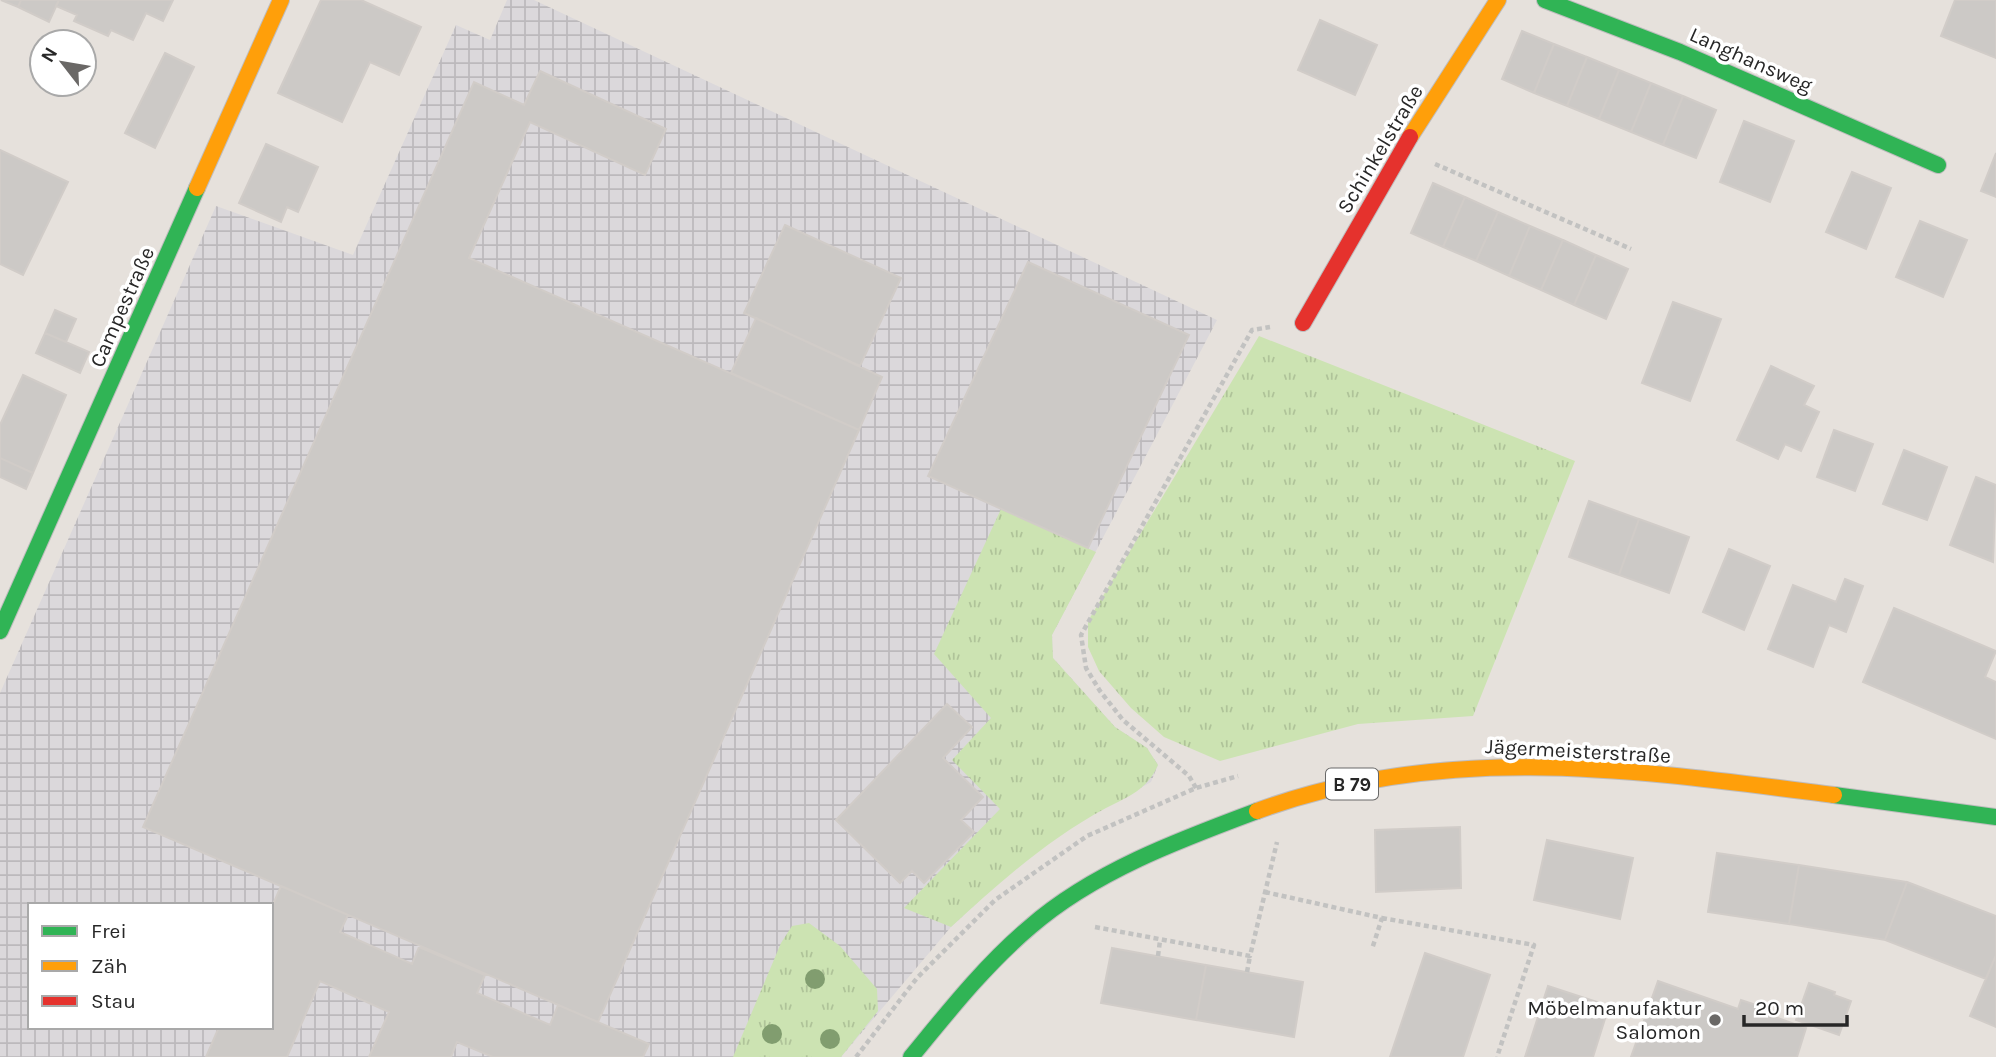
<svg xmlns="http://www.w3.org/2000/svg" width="1996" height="1057" font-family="Karla,sans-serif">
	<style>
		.industrial { fill: url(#industrial-grid); fill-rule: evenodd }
		.grass { fill: url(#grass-tufts) }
		.building { fill: #ccc9c6; stroke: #d1ccc8; stroke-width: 2 }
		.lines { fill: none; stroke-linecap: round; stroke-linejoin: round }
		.fast-casing { stroke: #bfbdbe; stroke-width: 18 }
		.slow-casing { stroke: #bfbdbe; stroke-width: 18 }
		.jam-casing { stroke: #bfbdbe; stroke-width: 18 }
		.path { stroke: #c2c2c1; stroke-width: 4.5; stroke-dasharray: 5 3.5; stroke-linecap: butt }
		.fast { stroke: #30b455; stroke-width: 16 }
		.slow { stroke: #ff9f0a; stroke-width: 16 }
		.jam { stroke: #e5322d; stroke-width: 16 }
		.tree { fill: #819d6f }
		.poi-dot { fill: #6a6866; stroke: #fff; stroke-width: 2.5 }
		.labels { text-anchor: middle; stroke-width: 7; stroke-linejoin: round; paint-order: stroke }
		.shield { fill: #fff; stroke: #686868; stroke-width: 2 }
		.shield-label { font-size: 19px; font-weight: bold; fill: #272727 }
		.street-label { font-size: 21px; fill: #272727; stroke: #fff }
		.poi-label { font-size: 21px; fill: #272727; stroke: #fff; text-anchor: end }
	</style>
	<defs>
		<pattern id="industrial-grid" width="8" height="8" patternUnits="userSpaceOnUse" patternTransform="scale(1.75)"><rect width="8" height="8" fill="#dbd8db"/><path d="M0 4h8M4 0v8" fill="none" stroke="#bcb9bc"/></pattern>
		<pattern id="grass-tufts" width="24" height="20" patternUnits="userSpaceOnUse" patternTransform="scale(1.75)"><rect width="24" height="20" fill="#cce3b2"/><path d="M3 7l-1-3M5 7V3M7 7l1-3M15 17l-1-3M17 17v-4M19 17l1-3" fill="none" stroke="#afc399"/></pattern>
	</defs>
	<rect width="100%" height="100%" fill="#e6e1dc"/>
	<path class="industrial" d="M507 0H534L1217 320 1052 635 1053 658 1115 727 1147 748 1158 765 1151 782 1065 830 1011 871 951 927 841 1057H0V693L216 206 353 255 456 25 490 40ZM30 905H271V1027H30Z"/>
	<path class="grass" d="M1259 336 1575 461 1473 716 1358 724 1220 761 1164 737 1131 708 1099 671 1088 647V621Z
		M1001 509 1096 552 1052 635 1053 658 1115 727 1147 748 1158 765C1148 789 1128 797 1106 808 1047 840 1000 882 951 927L904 908 1000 809 952 760 991 718 934 654Z
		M809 923 840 946 877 989 878 1011 841 1057H733L781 943 792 926Z"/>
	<path class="building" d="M1 0H21L18 7Z
		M21 0H59L49 22 18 7Z
		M59 0H173L163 21 146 13 133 40 111 30 108 36 74 21 77 15 56 6Z
		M321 0H361L421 27 399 75 370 62 342 122 278 93Z
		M1955 0H1996V58L1941 36Z
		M1320 20 1377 45 1355 95 1298 70Z
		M1522 31 1554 44 1534 93 1502 79Z
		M1554 44 1587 57 1567 106 1534 93Z
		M165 53 194 67 155 148 125 133Z
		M1587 57 1619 70 1599 119 1567 106Z
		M1619 70 1651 83 1631 132 1599 119Z
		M540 71 666 129 645 175 530 122 469 258 859 430 598 1022 143 827 474 82 524 105Z
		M1651 83 1683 96 1663 145 1631 132Z
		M1683 96 1716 110 1696 158 1663 145Z
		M1744 121 1794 141 1770 202 1720 182Z
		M266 144 318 167 298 212 287 207 281 222 239 203Z
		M0 150 68 182 23 275 0 264Z
		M1996 153V197L1981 191Z
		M1852 172 1891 188 1866 249 1826 232Z
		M1433 183 1465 197 1443 247 1411 233Z
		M1465 197 1498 212 1476 261 1443 247Z
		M1498 212 1530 226 1509 276 1476 261Z
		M1920 221 1967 240 1943 297 1896 277Z
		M785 225 901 278 860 366 744 313Z
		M1530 226 1563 240 1541 290 1509 276Z
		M1563 240 1596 255 1574 305 1541 290Z
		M1596 255 1628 269 1606 319 1574 305Z
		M1028 262 1189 335 1088 548 928 476Z
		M1673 302 1721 319 1690 401 1642 383Z
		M55 310 76 319 66 342 45 333Z
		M756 318 882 377 859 430 731 373Z
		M45 333 89 352 80 373 36 353Z
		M1771 366 1814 386 1804 405 1819 412 1801 451 1785 444 1778 459 1737 440Z
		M23 375 66 395 33 473 0 458V425Z
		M1834 430 1873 444 1855 491 1817 477Z
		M1904 450 1947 467 1927 520 1883 504Z
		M0 458 33 473 26 489 0 477Z
		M1976 477 1996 485 1993 562 1950 545Z
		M1589 501 1639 519 1619 575 1569 557Z
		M1639 519 1689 537 1669 593 1619 575Z
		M1729 549 1770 566 1744 630 1703 612Z
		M1845 579 1863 586 1846 632 1829 625 1813 667 1768 649 1793 585 1836 602Z
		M1894 608 1996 651 1985 677 1996 682V739L1863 682Z
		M947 704 972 727 943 758 983 797 961 820 974 832 924 883 912 871 900 883 836 820Z
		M1460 827 1461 888 1376 892 1375 830Z
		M1547 840 1633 858 1620 919 1534 900Z
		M1717 853 1799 865 1789 924 1708 912Z
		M1799 865 1907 882 1885 940 1789 924Z
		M1907 882 1996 916V955L1986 979 1885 940Z
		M281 886 348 915 340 932 412 964 419 947 485 975 477 993 550 1025 558 1005 649 1044 643 1057H493L457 1042 451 1057H369L389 1012 320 981 287 1057H206L219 1027H271V909Z
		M1112 948 1206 965 1196 1020 1101 1003Z
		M1425 953 1490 975 1463 1057H1390Z
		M1996 955V1027L1970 1016Z
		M1206 965 1303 982 1294 1037 1196 1020Z
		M1658 981 1738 1009 1741 1000 1765 1008 1764 1013 1806 1028 1797 1057H1631Z
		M1809 983 1835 992 1834 995 1851 1001 1839 1035 1796 1020Z
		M1548 986 1609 1006 1593 1057H1525Z"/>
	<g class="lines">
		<defs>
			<path id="fast" d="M1545 0 1680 52 1938 165
				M0 631 197 188
				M1834 795 1996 817
				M911 1057C948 1012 985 965 1030 927 1093 872 1179 840 1257 811"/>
			<path id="slow" d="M1410 137 1498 0
				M197 188 281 0
				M1257 811C1447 741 1638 770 1834 795"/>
			<path id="jam" d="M1303 323 1410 137"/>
		</defs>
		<use href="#fast" class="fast-casing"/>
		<use href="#slow" class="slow-casing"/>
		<use href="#jam" class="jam-casing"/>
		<path class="path" d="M1435 164 1631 249
			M1196 788 1189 776 1123 720 1100 691 1086 668 1081 635 1252 330 1270 327
			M1265 892 1382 918 1372 949
			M1382 918 1534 945 1497 1057
			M1095 927 1250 956 1277 842
			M1158 956 1160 941
			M1247 972 1250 956
			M856 1057 917 978 995 900 1087 836 1196 788 1238 776"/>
		<use href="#fast" class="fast"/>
		<use href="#slow" class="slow"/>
		<use href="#jam" class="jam"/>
	</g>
	<g class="tree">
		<circle cx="815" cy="979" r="10"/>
		<circle cx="772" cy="1034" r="10"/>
		<circle cx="830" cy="1039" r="10"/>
	</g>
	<circle class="poi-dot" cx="1715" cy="1020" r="7"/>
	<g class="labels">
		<rect class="shield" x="1326" y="768.5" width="52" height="31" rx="5"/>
		<g class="shield-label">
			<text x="1352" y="791">B 79</text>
		</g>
		<g class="street-label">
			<text transform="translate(1751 60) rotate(24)" y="7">Langhansweg</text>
			<text transform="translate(1380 149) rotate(-59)" y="7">Schinkelstraße</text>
			<text transform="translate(122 307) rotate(-66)" y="7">Campestraße</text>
			<text transform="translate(1578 751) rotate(3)" y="7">Jägermeisterstraße</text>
		</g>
		<g class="poi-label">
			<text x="1701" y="1015">Möbelmanufaktur<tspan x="1701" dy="24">Salomon</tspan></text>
		</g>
	</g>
	<rect x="28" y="903" width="245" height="126" fill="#ffffff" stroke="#a9a9a9" stroke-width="2"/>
	<rect x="42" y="926" width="35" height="10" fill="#30b455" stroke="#a9a9a9" stroke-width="2"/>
	<text x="91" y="938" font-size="21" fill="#272727">Frei</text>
	<rect x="42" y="961" width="35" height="10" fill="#ff9f0a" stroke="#a9a9a9" stroke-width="2"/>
	<text x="91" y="973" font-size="21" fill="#272727">Zäh</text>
	<rect x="42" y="996" width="35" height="10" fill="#e5322d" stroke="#a9a9a9" stroke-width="2"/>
	<text x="91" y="1008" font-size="21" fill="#272727">Stau</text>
	<g transform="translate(63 63) rotate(301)"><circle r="33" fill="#ffffff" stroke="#a9a9a9" stroke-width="2"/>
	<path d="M0-5L12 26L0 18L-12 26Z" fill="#6a6866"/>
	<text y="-10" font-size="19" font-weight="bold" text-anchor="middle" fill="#272727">N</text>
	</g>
	<path d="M1744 1015v10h103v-10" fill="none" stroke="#272727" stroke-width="3.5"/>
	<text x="1755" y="1015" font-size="21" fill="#272727" stroke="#ffffff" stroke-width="5" paint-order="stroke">20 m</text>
</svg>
